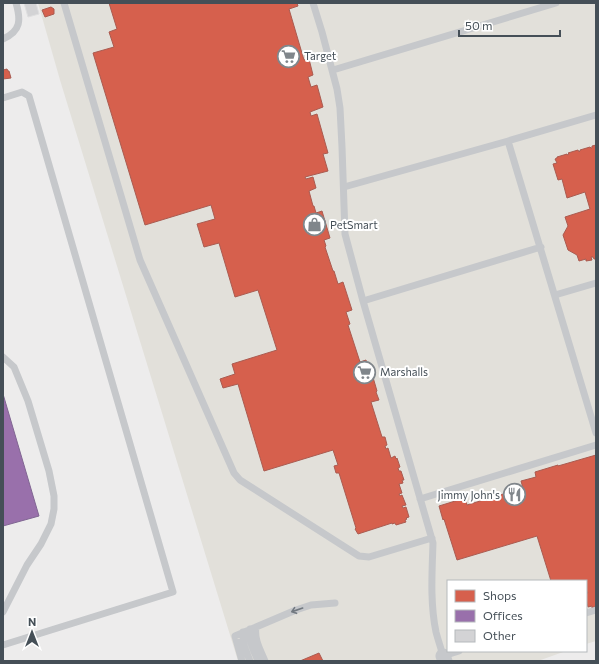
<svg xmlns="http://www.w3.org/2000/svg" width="599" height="664" font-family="Commissioner,sans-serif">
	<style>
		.commercial { fill: #e2e0da }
		.shops { fill: #d6604d; stroke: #aa5b50 }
		.offices { fill: #9970ab; stroke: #806692 }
		.building { fill: #d3d3d5; stroke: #dededf }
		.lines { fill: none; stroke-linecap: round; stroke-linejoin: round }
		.lane { stroke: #c6c8cb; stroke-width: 7 }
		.street { stroke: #c6c8cb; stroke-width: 15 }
		.oneway { stroke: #727980 }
		.labels { text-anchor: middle; stroke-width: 4; stroke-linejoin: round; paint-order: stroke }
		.poi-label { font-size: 11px; fill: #454f57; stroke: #fff; text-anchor: start }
	</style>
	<rect width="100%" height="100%" fill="#edecec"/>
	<path class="commercial" d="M38 3H596V641L586 644V581H448V651H566L538 661H238L60 80Z"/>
	<path class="shops" d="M109 3H297L298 6 289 9 304 60 309 59 313 75 308 77 311 87 317 85 323 107 310 112 311 116 317 114 328 153 323 154 328 171 305 177 306 179 313 177 316 188 309 191 313 206H314L316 213 322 211 330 238 324 240 326 246 325 247 333 271H334L338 284 343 282 352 310 346 312 350 324 348 325 360 362 366 360 368 368 370 367 377 391 376 392 379 400 371 402 382 437H385L387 445 385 446 386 449 388 448 391 458 395 456 396 459 397 458 400 467 398 468 399 471H401L404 480H402L403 483 399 484 402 493 399 494 400 496 402 495 406 505 402 506 403 508 406 507 409 517 406 518 407 519 405 520 406 522 396 525 395 523 392 524V523L358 534 355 529 356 528 339 473H336L334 466 338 465 333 450 264 471 238 384 223 388 220 379 235 374 232 364 277 350 258 290 235 297 219 243 204 247 197 224 215 219 211 205 145 225 93 53 114 47 109 32 117 29Z
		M51 7 54 9V14L45 17 42 10Z
		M7 69 8 71H9L11 78 3 79V70Z
		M596 145V259H594L593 257H591L592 260 586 261V259L579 261 577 255 568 250 563 235 568 226 565 217 590 209 585 192 567 198 562 179 558 180 553 164 557 163 555 159 557 158V157L567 154V155L569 154 568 153 578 150 579 152 580 151V150L590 147 591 148H592V146Z
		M596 455V606L592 608V606L588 607 586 599V593H588L586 590V581H551L537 536 457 560 444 519 443 520 439 506 465 498 467 505 523 488 521 481 536 477 535 472 558 465V466Z
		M319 653 323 661H300Z"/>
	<path class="offices" d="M3 394 39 516 3 526Z"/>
	<path class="building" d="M24 3H36L39 14 28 17Z"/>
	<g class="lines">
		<path class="lane" d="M64 3 140 260 234 473 240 480 359 556 369 557 432 538
			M313 3 322 32 337 89 340 108 342 147 345 234 363 301 433 543C432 573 430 603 436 632 438 640 441 648 443 656L459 651
			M3 39C21 31 21 20 16 3
			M333 70 556 3
			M3 98 22 92 29 96 173 592 3 645
			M508 141 596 433
			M344 187 508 141 596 115
			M555 295 596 283
			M363 301 541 247
			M3 357 14 367 28 401 49 471 54 496V509L51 524 41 544 27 565 3 612
			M420 499 596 445
			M586 613 596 610
			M256 627C254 639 260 649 265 661
			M250 629C248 641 254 651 258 661
			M243 632C242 643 246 651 250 661
			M242 661 235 636 296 610 311 605 335 603"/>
		<path class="street" d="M443 656 445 661"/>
	</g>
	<defs><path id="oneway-shaft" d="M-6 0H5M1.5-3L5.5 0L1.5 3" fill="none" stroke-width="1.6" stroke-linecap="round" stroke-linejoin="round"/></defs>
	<use class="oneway" href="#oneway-shaft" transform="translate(297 610) rotate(161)"/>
	<defs>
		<symbol id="supermarket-ring" viewBox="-11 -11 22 22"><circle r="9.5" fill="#fff" stroke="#80868b" stroke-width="1.5"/><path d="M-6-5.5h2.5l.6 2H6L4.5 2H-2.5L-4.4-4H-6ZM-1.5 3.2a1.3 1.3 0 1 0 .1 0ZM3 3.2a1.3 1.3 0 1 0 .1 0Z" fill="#80868b"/></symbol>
		<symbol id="shop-ring" viewBox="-11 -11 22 22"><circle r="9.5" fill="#fff" stroke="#80868b" stroke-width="1.5"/><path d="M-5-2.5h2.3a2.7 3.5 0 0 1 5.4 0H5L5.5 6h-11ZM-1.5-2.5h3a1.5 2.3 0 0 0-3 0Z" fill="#80868b"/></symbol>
		<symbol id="restaurant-ring" viewBox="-11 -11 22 22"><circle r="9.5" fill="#fff" stroke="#80868b" stroke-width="1.5"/><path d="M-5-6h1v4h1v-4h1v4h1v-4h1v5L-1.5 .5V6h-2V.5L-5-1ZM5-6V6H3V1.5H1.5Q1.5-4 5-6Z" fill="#80868b"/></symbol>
	</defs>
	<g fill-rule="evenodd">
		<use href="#supermarket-ring" x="276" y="44" width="25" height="25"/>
		<use href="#shop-ring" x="302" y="212" width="25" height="25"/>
		<use href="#supermarket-ring" x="352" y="360" width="25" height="25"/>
		<use href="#restaurant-ring" x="502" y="482" width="25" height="25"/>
	</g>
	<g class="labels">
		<g class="poi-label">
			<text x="304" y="60">Target</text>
			<text x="330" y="229">PetSmart</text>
			<text x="380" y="376">Marshalls</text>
			<text x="500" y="499" text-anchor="end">Jimmy John's</text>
		</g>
	</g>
	<rect width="599" height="664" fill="none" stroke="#454f57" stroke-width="8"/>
	<rect x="447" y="580" width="140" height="72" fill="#ffffff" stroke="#b5b9bc"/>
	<rect x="455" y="590" width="20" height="12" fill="#d6604d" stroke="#b5b9bc"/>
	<text x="483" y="600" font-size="12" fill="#454f57">Shops</text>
	<rect x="455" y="610" width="20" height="12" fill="#9970ab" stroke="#b5b9bc"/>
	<text x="483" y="620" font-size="12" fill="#454f57">Offices</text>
	<rect x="455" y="630" width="20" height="12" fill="#d3d3d5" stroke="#b5b9bc"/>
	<text x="483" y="640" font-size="12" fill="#454f57">Other</text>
	<g transform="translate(32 632)" stroke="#ffffff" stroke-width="3" paint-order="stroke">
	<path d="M0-3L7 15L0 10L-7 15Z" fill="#454f57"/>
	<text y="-6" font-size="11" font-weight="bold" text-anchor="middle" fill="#454f57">N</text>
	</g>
	<path d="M459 30v6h101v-6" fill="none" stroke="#454f57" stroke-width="2"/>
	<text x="465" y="30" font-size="12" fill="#454f57" stroke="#ffffff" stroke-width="3" paint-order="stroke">50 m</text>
</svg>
